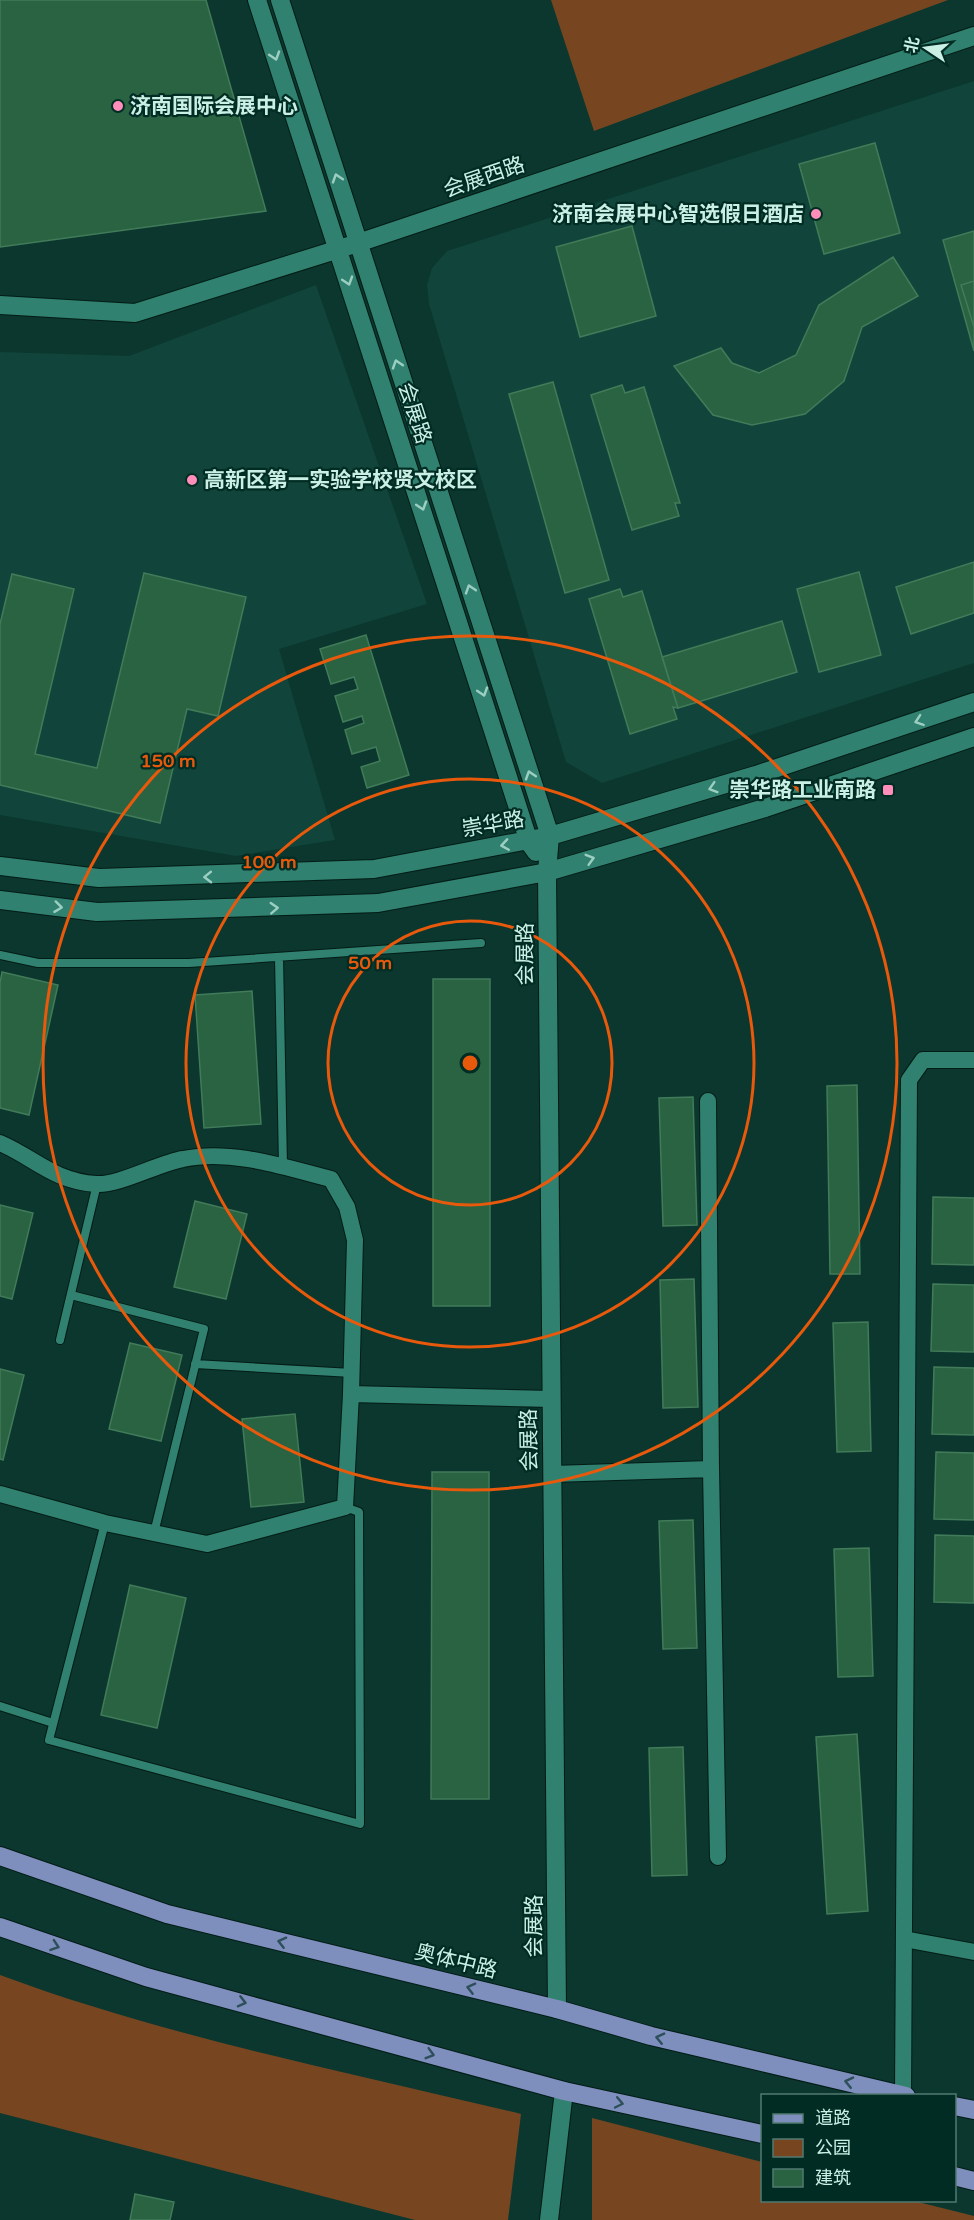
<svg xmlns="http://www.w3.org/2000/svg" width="974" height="2220" font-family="'Varela Round','Noto Sans SC',sans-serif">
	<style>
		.built { fill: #11443a }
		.green { fill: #774621 }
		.building { fill: #296342; stroke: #417b59; stroke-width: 1.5 }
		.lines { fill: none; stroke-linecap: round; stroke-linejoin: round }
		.lane-casing { stroke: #031c16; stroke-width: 10 }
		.street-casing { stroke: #031c16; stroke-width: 18 }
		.secondary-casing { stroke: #031c16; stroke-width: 20 }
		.primary-casing { stroke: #031c16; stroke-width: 20 }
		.lane { stroke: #318170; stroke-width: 8 }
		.street { stroke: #318170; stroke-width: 16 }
		.secondary { stroke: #318170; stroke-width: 18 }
		.primary { stroke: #7e8fbd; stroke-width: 18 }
		.oneway { stroke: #9ccfc2 }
		.oneway2 { stroke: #2c4f5a }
		.ring { fill: none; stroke: #e8590c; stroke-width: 3 }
		.poi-dot { fill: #ff8eba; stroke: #002c24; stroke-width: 2 }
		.labels { text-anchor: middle; stroke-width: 4.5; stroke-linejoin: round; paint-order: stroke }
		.poi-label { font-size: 21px; font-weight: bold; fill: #caf0e5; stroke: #002c24; text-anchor: start }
		.street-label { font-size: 21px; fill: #caf0e5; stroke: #002c24 }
		.centre { fill: #e8590c; stroke: #002c24; stroke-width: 3 }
		.ring-label { font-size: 18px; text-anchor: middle; font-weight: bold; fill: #e8590c; stroke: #002c24; stroke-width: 4.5; stroke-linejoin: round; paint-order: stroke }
	</style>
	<rect width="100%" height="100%" fill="#0b372e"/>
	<path class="built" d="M974 81V663L602 783 566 762 429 304 427 285 432 268 447 251Z
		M316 285 427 604 279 649 335 840 236 856 0 815V352L129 356Z"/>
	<path class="green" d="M551 0H948L594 131Z
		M0 1975C167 2037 348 2072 521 2114L508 2220H415L0 2113Z
		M592 2118 762 2162V2200L914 2201 974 2216V2220H592Z"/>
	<path class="building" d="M0 0H206L266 211 0 247Z
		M875 143 900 233 824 254 799 164Z
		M632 226 656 316 580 337 556 247Z
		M974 231V351L943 240Z
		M893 257 918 296 862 327 844 381 805 414 752 425 713 415 674 366 721 348 732 363 759 373 796 355 819 305Z
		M974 281V327L961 285Z
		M553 382 609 580 565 593 509 394Z
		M622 385 625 393 644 387 680 503H675L679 516 632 530 591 395Z
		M974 562V613L911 634 896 587Z
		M859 572 881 655 819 672 797 589Z
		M144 573 246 597 218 716 187 709 160 823 0 785V624L12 574 74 589 35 754 97 768Z
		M620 589 623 597 642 591 678 708 673 707 677 719 630 734 589 599Z
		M782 621 797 672 678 708 662 657Z
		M366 635 409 775 367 788 361 767 380 761 376 747 352 754 345 730 364 723 362 716 343 722 335 696 358 689 354 677 331 684 320 649Z
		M2 972 58 985 29 1115 0 1108V983Z
		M433 979H490V1306H433Z
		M252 991 261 1124 204 1128 195 995Z
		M857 1085 860 1274H830L827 1086Z
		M693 1097 697 1225 663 1226 659 1098Z
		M933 1197 974 1198V1265L932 1264Z
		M195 1201 247 1214 226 1299 174 1287Z
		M0 1205 33 1213 12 1299 0 1296Z
		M694 1279 698 1407 663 1408 660 1280Z
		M933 1284 974 1285V1352L931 1351Z
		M868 1322 871 1451 837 1452 833 1323Z
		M130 1343 182 1355 161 1441 109 1429Z
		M934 1367 974 1368V1435L932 1434Z
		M0 1369 24 1375 3 1460 0 1459Z
		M295 1414 304 1502 251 1507 242 1419Z
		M936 1452 974 1453V1520L934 1519Z
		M432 1472H489V1799H431Z
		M693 1520 697 1648 663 1649 659 1521Z
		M935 1535 974 1536V1603L934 1602Z
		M869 1548 873 1676 838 1677 834 1549Z
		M130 1585 186 1598 157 1728 101 1715Z
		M857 1734 868 1911 827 1914 816 1737Z
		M683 1747 687 1875 652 1876 649 1748Z
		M135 2194 174 2202 170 2220H130Z"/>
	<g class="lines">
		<defs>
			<path id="lane" d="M0 955 38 963H189L481 943
				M279 957 283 1166
				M71 1295 204 1329 154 1533
				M60 1340 97 1184
				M195 1364 352 1373
				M105 1523 49 1740 360 1824 359 1512 345 1507
				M0 1706 53 1723"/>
			<path id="street" d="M708 1101 711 1469
				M0 1143C35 1158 53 1181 96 1184 118 1186 159 1163 183 1159 232 1149 284 1167 331 1179L347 1207 355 1240 351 1394 345 1507 207 1544 105 1523 0 1494
				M351 1394 551 1399
				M552 1474 711 1469 718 1857
				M904 1939 974 1952
				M903 2095 909 1080 923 1060H974"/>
			<path id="secondary" d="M257 0 529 842 536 852
				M280 0 550 836 547 872 557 2009
				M0 305 135 313 358 243 974 36
				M0 866 99 878 374 869 550 836 756 775 974 702
				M0 900 97 912 378 903 547 872 765 808 974 737
				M549 2220 564 2091"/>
			<path id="primary" d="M0 1856 167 1914 557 2009 651 2036 906 2096
				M0 1927 146 1977 564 2091 762 2134
				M954 2106 974 2110
				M954 2176 974 2181"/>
		</defs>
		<use href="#lane" class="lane-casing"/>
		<use href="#street" class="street-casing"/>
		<use href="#secondary" class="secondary-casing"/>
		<use href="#primary" class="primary-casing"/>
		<use href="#lane" class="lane"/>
		<use href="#street" class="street"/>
		<use href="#secondary" class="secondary"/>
		<use href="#primary" class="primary"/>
	</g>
	<defs><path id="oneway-chevron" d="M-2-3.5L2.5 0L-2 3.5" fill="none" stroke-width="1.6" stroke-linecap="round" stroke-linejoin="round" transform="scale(1.5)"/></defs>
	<g class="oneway">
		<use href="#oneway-chevron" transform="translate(275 56) rotate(72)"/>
		<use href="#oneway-chevron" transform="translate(337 178) rotate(-108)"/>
		<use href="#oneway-chevron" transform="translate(348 281) rotate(72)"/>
		<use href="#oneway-chevron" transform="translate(397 364) rotate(-108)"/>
		<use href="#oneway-chevron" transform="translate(422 506) rotate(72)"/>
		<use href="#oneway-chevron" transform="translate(470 589) rotate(-108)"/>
		<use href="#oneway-chevron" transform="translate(483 692) rotate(72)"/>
		<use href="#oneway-chevron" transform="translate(919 721) rotate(161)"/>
		<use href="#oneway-chevron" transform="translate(530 775) rotate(-108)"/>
		<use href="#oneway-chevron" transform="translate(713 788) rotate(163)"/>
		<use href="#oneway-chevron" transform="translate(505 845) rotate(171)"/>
		<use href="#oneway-chevron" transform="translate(590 859) rotate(-16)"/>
		<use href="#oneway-chevron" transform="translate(208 877) rotate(179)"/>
		<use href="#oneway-chevron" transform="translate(58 907) rotate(7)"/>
		<use href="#oneway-chevron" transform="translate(274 908) rotate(-3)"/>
	</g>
	<g class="oneway2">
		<use href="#oneway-chevron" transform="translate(282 1942) rotate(-166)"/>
		<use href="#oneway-chevron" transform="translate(55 1946) rotate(19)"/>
		<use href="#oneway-chevron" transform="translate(471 1988) rotate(-166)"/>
		<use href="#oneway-chevron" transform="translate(242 2002) rotate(14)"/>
		<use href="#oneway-chevron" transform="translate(660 2038) rotate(-167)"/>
		<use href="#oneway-chevron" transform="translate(430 2054) rotate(16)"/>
		<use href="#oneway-chevron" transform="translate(849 2082) rotate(-167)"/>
		<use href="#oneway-chevron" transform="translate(619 2103) rotate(12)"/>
	</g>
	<g class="ring">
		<circle cx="470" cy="1063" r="142"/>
		<circle cx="470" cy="1063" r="284"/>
		<circle cx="470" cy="1063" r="427"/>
	</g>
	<g class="poi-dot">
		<circle cx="118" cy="106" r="6"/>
		<circle cx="816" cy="214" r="6"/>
		<circle cx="192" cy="480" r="6"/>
		<rect x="882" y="784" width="12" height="12" rx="3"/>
	</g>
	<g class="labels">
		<g class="poi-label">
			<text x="130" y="113">济南国际会展中心</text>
			<text x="804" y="221" text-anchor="end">济南会展中心智选假日酒店</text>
			<text x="204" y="487">高新区第一实验学校贤文校区</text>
			<text x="876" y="797" text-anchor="end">崇华路工业南路</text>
		</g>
		<g class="street-label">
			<text transform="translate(484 177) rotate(-19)" y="7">会展西路</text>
			<text transform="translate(415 413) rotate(72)" y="7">会展路</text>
			<text transform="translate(493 824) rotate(-10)" y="7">崇华路</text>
			<text transform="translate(525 954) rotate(-90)" y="7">会展路</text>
			<text transform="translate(529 1440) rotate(-91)" y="7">会展路</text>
			<text transform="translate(534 1926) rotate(-90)" y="7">会展路</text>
			<text transform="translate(456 1961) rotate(14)" y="7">奥体中路</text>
		</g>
	</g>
	<circle cx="470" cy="1063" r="9" class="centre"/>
	<g class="ring-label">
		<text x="168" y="767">150 m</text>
		<text x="269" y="868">100 m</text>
		<text x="370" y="969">50 m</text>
	</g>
	<rect x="761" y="2094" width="195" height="108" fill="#002c24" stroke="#517a71" stroke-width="1.5"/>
	<rect x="773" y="2114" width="30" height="9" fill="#7e8fbd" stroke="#517a71" stroke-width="1.5"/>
	<text x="815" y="2124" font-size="18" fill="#caf0e5">道路</text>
	<rect x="773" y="2139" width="30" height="18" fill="#774621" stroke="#517a71" stroke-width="1.5"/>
	<text x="815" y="2154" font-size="18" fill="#caf0e5">公园</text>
	<rect x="773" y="2169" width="30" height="18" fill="#296342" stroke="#517a71" stroke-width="1.5"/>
	<text x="815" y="2184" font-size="18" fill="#caf0e5">建筑</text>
	<g transform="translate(926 48) rotate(283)" stroke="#002c24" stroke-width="4.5" paint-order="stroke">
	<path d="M0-4.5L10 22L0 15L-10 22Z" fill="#caf0e5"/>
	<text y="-9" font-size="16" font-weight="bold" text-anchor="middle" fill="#caf0e5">北</text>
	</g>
</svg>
